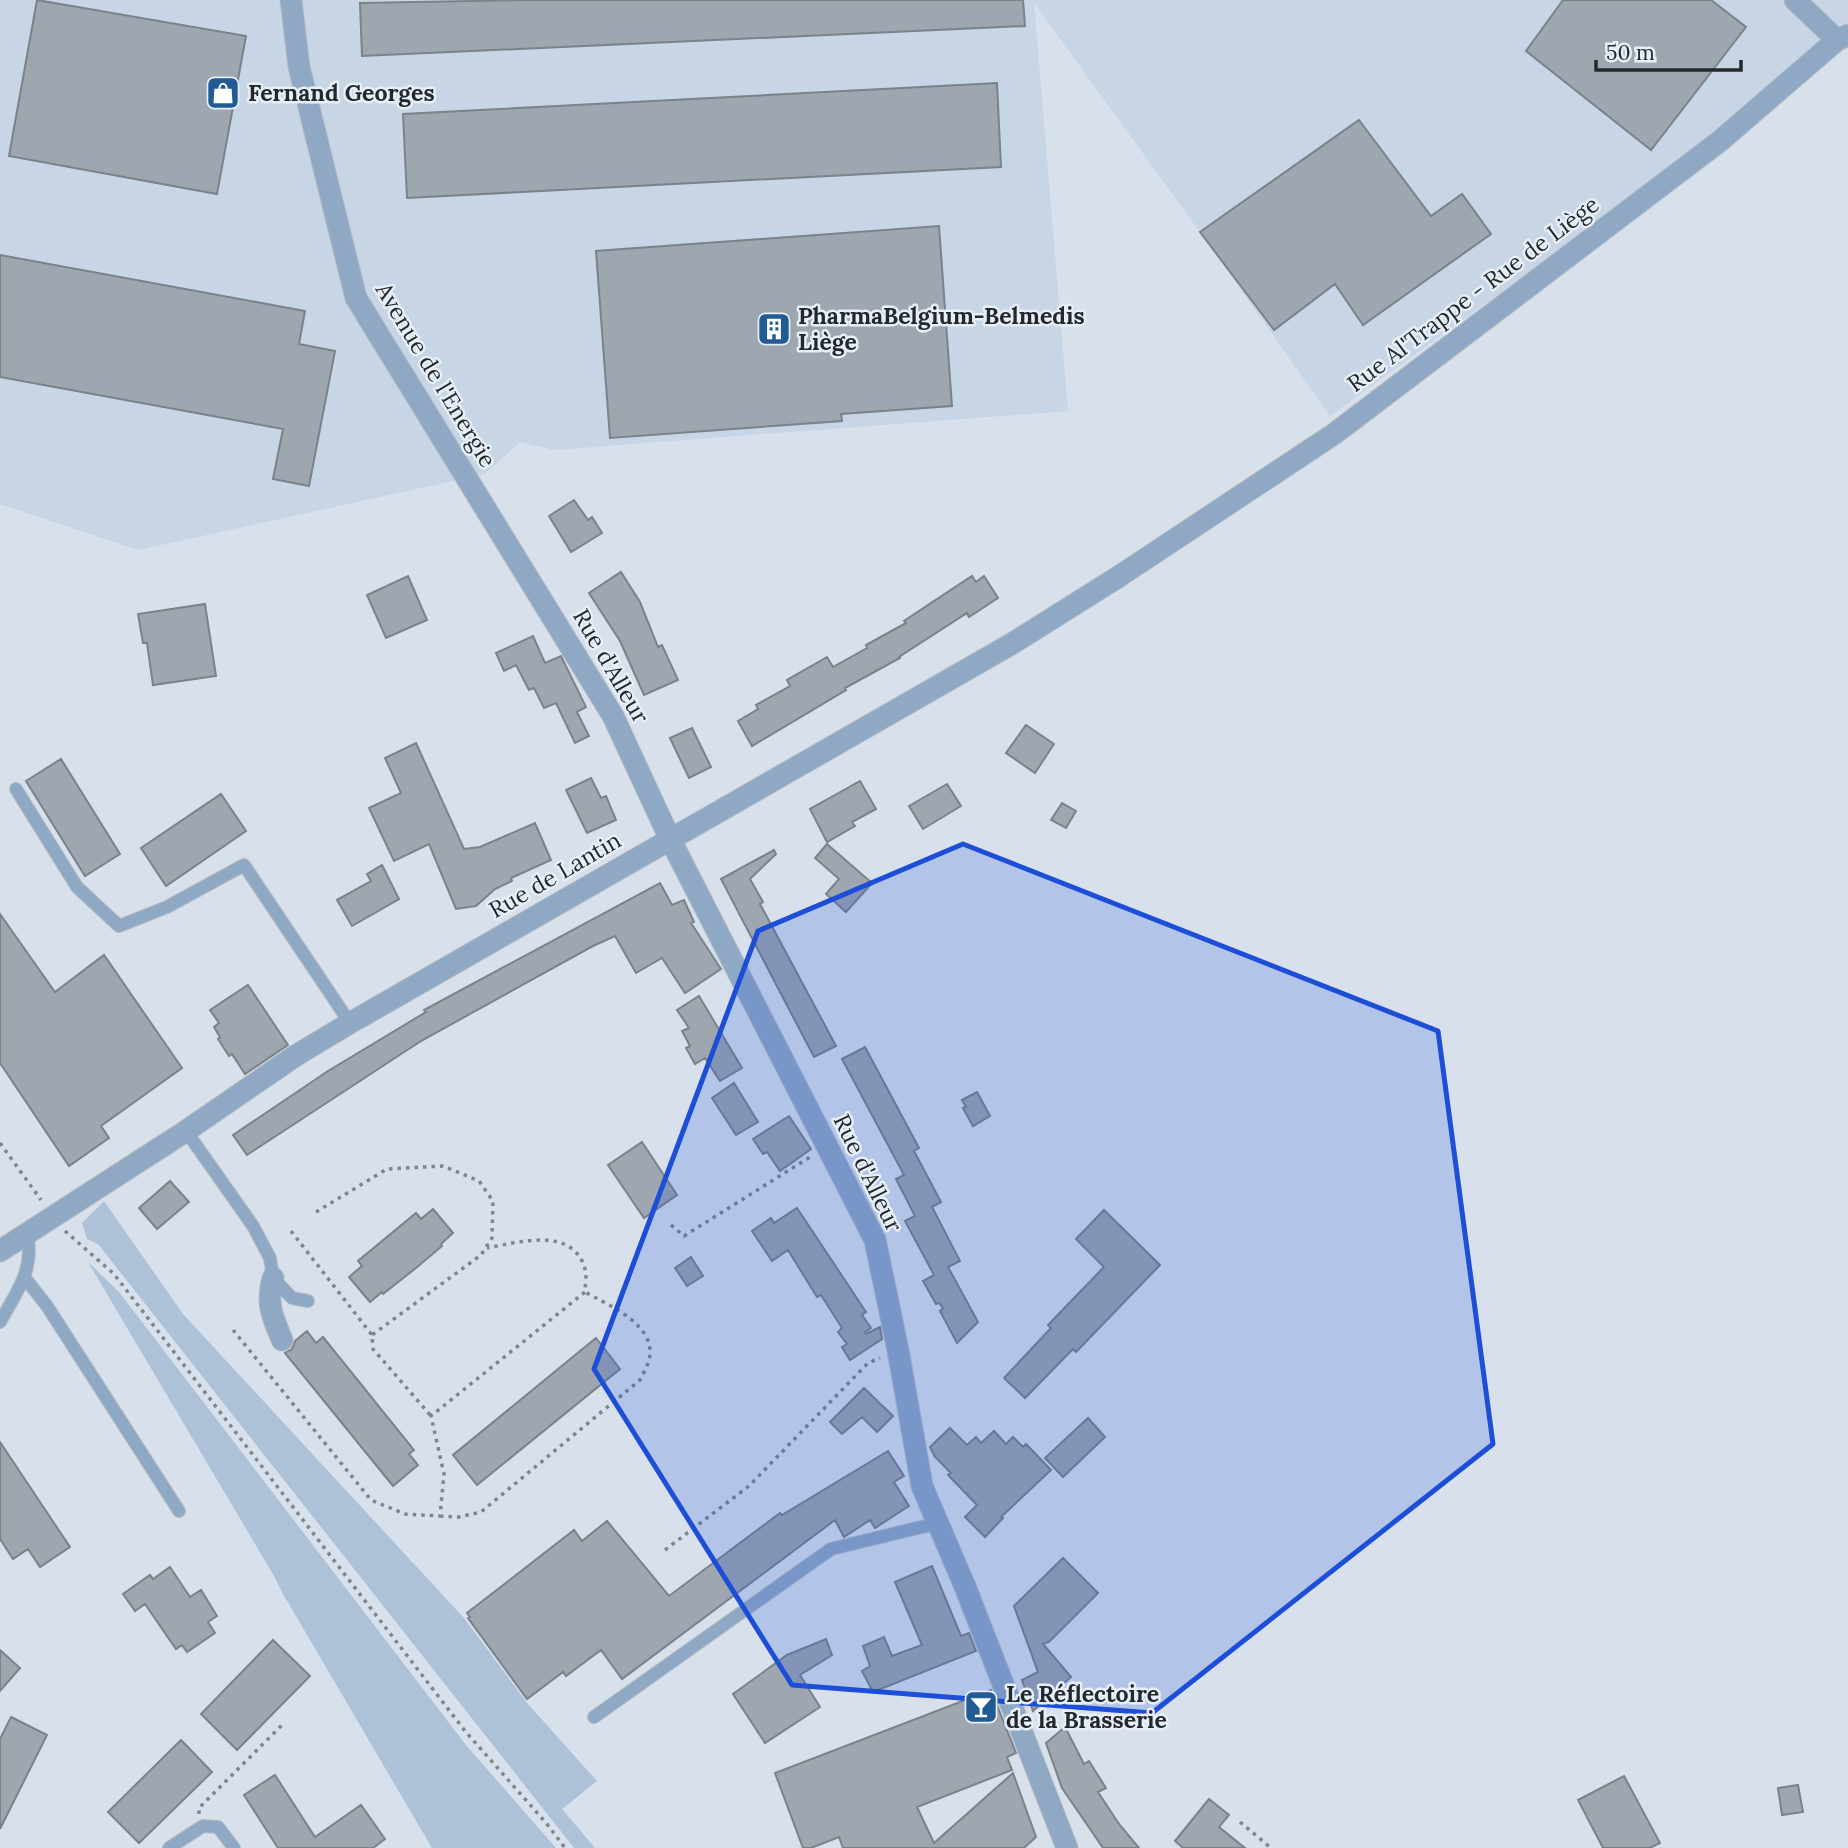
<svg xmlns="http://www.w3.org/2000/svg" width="1848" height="1848" font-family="Lora,serif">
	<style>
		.built { fill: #c7d5e5 }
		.green { fill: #adc2d9 }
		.building { fill: #9ea6af; stroke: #7a828a; stroke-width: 2 }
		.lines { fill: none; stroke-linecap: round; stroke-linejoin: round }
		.service-casing { stroke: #b4bcc5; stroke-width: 14 }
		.minor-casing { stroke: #b4bcc5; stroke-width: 23 }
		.tertiary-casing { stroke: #b4bcc5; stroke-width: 23 }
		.path { stroke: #7e858b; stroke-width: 3.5; stroke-dasharray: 3.5 5; stroke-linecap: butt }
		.service { stroke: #8fa9c5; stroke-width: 12 }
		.minor { stroke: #8fa9c5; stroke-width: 21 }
		.tertiary { stroke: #8fa9c5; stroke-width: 21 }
		.marked { fill: #1d4ed8; fill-opacity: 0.2; stroke: #1d4ed8; stroke-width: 5; stroke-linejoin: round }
		.labels { text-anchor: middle; stroke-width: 5; stroke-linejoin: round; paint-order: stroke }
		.poi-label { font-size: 23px; font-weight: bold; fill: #24282b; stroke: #e6eef8; text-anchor: start }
		.street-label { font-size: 23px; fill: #24282b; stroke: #e6eef8 }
	</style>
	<rect width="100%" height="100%" fill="#d8e1eb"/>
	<path class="built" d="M0 0H1848V47L1657 179 1330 416 1200 232 1034 3 1068 411 554 450 520 442 485 474 138 550 0 504Z"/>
	<path class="green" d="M104 1201 183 1314 464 1618 528 1704 597 1781 562 1809 595 1848H574L98 1244 87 1239 82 1223Z
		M88 1262 119 1292 466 1745 556 1848H432L283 1594 274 1576Z"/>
	<path class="building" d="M37 0 246 36 217 194 9 156Z
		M529 0H1023L1025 26 362 56 360 3Z
		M1563 0H1711L1746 27 1651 150 1526 51Z
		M997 83 1001 167 407 198 403 114Z
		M1359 120 1431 216 1462 194 1491 234 1363 325 1335 284 1274 330 1200 232Z
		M939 226 952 406 841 414 842 421 610 438 596 251Z
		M0 255 305 311 299 344 335 351 309 486 273 479 283 429 0 377Z
		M574 500 588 520 592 517 602 533 571 552 549 516Z
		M621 572 640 602 658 647 662 645 678 680 644 695 620 641 589 593Z
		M408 576 427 620 386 638 367 595Z
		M972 576 976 582 984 576 998 598 969 617 967 613 899 657 900 658 845 688 846 690 752 746 738 721 758 709 756 705 790 686 787 680 827 657 833 667 867 648 866 645 906 623 904 621Z
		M205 604 216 676 153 685 147 643H143L138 614Z
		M533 636 545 663 561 656 586 707 577 712 589 736 575 743 556 703 544 708 534 688 529 690 516 665 504 671 496 653Z
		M1026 725 1054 744 1035 773 1006 753Z
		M692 728 711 767 689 778 670 738Z
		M416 743 464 849 480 847 535 823 551 860 511 878 512 881 495 889 476 906 456 909 429 844 394 861 369 808 401 793 385 758Z
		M61 759 120 854 85 876 26 781Z
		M591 778 601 798 606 796 616 820 587 833 566 790Z
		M860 781 876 809 852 822 855 826 827 842 810 809Z
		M947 784 961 806 923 829 909 806Z
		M221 794 246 831 166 886 141 848Z
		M1062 803 1076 811 1066 828 1051 820Z
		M827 844 872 883 846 912 826 894 839 879 815 858Z
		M774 850 776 854 750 879 763 902 760 904 836 1046 814 1057 721 879Z
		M382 865 399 899 352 926 337 900 371 881 367 874Z
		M660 883 672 905 684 900 694 922 691 923 721 969 685 993 662 958 636 973 615 936 593 946 421 1041 247 1155 233 1135 328 1071 426 1012 424 1010Z
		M0 914 55 992 104 955 182 1068 101 1126 109 1138 69 1166 0 1063Z
		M248 985 288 1045 245 1074 232 1054 229 1056 218 1039 220 1037 214 1027 219 1023 210 1010Z
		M699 996 742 1068 720 1081 705 1058 695 1064 686 1048 690 1046 682 1031 689 1028 677 1010Z
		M865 1047 919 1148 914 1151 941 1202 932 1207 960 1261 948 1267 978 1322 957 1343 940 1311 943 1308 939 1303 936 1304 923 1281 934 1275 905 1221 915 1216 896 1179 904 1175 842 1059Z
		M734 1083 758 1122 736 1135 712 1098Z
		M977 1092 990 1116 973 1126 963 1108 966 1107 962 1100Z
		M789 1116 811 1149 780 1171 767 1152 763 1154 753 1139Z
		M642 1142 677 1195 644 1218 608 1165Z
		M170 1181 189 1202 157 1229 139 1208Z
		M797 1208 866 1312 862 1315 871 1328 865 1332 866 1334 880 1327 882 1339 850 1360 842 1347 847 1344 838 1332 842 1328 821 1295 817 1297 788 1250 772 1261 752 1231 771 1218 774 1223Z
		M433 1209 453 1233 441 1244 442 1246 416 1268 383 1294 382 1292 370 1302 349 1277 362 1266 358 1261 416 1213 421 1219Z
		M1104 1210 1160 1265 1076 1352 1073 1349 1025 1398 1004 1378 1051 1328 1048 1325 1104 1267 1076 1239Z
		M691 1257 703 1276 687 1286 675 1268Z
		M307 1331 316 1343 323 1337 414 1450 409 1454 418 1465 393 1486 285 1353 292 1349 295 1341Z
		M596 1338 620 1369 477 1485 453 1455Z
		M864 1388 893 1416 877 1432 862 1417 842 1434 830 1422Z
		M1088 1418 1105 1437 1063 1477 1045 1458Z
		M950 1428 967 1445 976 1437 981 1443 994 1431 1006 1444 1013 1437 1023 1447 1026 1444 1051 1470 1001 1517 1003 1518 985 1537 965 1517 977 1505 948 1475 951 1473 935 1457 930 1447Z
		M0 1442 70 1547 40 1567 28 1549 13 1559 0 1539Z
		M888 1451 904 1476 894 1482 909 1506 875 1528 870 1520 844 1537 835 1520 622 1679 601 1650 566 1676 563 1672 527 1699 468 1618 470 1617 467 1613 574 1530 582 1541 607 1521 669 1596 780 1513 782 1515Z
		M1063 1558 1098 1593 1049 1642 1043 1644 1071 1677 1033 1711 1022 1680 1038 1672 1014 1606Z
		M932 1566 961 1636 969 1633 976 1651 873 1692 862 1671 870 1666 863 1646 884 1637 892 1656 922 1645 895 1582Z
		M170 1567 190 1597 201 1590 217 1616 208 1622 215 1633 187 1652 182 1645 176 1649 145 1604 135 1611 123 1594 150 1575 153 1579Z
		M826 1639 832 1655 800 1675 820 1707 765 1743 733 1694 787 1655Z
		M273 1640 310 1676 237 1750 201 1714Z
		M0 1650 20 1668 0 1691Z
		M991 1690 1016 1753 1007 1757 1012 1770 917 1807 934 1843 1013 1773 1036 1837 1024 1848H843L839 1837 811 1848H803L775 1773Z
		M11 1717 47 1735 0 1829V1739Z
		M1065 1727 1084 1764 1089 1761 1106 1788 1098 1792 1119 1824 1139 1848H1103L1062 1788 1046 1743Z
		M181 1740 212 1772 139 1843 108 1812Z
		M275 1775 315 1837 361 1805 385 1839 373 1848H278L244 1795Z
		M1624 1776 1660 1843 1650 1848H1603L1578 1800Z
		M1798 1785 1803 1812 1782 1815 1778 1788Z
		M1209 1799 1229 1815 1219 1827 1245 1848H1183L1175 1841Z"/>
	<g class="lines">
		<defs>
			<path id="service" d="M16 789 77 887 119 926 167 907 244 865 350 1023
				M186 1131 253 1226 270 1258 273 1278 292 1298 308 1301
				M25 1278 47 1306 179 1511
				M0 1322C17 1291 35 1270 27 1233
				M594 1717 831 1549 938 1523
				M169 1848 203 1826 218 1827 234 1848"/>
			<path id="minor" d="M0 1251 186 1131 295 1056 350 1023 1013 643 1118 577
				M273 1278C266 1305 272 1315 282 1340"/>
			<path id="tertiary" d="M291 0 299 67 356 298 613 716 670 839 875 1240 898 1350 922 1486 966 1589 1067 1848
				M1795 0 1837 40
				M1118 577 1334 434 1720 141 1837 40 1848 35"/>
		</defs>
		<use href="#service" class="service-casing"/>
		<use href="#minor" class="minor-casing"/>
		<use href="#tertiary" class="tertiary-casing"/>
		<path class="path" d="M0 1143 41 1200
			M316 1212 387 1169 443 1166 479 1181 493 1201 492 1238 481 1255 372 1335
			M671 1225 684 1236 810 1157
			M65 1231 114 1274 465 1731 547 1824 565 1848
			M291 1231 372 1335 373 1349 431 1416
			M233 1330 371 1500 405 1514 440 1516 444 1474 431 1416 585 1292C585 1285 587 1276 585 1269 573 1226 519 1242 487 1248
			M440 1516 459 1517 481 1512 640 1380C643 1374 647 1367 649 1360 658 1325 608 1305 585 1292
			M665 1550 749 1486 868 1363 880 1358
			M199 1814V1808L283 1724
			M1240 1822 1271 1848"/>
		<use href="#service" class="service"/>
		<use href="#minor" class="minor"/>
		<use href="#tertiary" class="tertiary"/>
	</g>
	<path class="marked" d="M963 844 1438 1031 1493 1444 1152 1713 792 1685 594 1369 758 931Z"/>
	<defs>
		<symbol id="shop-square" viewBox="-11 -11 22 22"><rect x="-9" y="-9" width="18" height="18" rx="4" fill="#225b93" stroke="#e6eef8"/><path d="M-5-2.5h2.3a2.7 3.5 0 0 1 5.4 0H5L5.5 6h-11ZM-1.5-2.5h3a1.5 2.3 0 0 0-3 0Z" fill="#fff"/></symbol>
		<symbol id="building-square" viewBox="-11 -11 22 22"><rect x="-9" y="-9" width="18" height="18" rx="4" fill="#225b93" stroke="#e6eef8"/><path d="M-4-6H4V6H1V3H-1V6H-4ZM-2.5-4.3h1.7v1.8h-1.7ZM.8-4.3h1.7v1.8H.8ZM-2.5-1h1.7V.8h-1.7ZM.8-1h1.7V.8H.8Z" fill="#fff"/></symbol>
		<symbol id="bar-square" viewBox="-11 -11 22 22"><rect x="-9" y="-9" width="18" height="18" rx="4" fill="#225b93" stroke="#e6eef8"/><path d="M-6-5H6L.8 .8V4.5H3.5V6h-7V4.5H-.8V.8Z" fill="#fff"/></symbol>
	</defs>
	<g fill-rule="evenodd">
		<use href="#shop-square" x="204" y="74" width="38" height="38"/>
		<use href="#building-square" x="755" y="310" width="38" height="38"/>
		<use href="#bar-square" x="962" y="1688" width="38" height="38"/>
	</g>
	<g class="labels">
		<g class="poi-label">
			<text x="248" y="101">Fernand Georges</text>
			<text x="798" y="324">PharmaBelgium-Belmedis<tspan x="798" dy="26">Liège</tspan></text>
			<text x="1006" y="1702">Le Réflectoire<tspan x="1006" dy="26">de la Brasserie</tspan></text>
		</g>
		<g class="street-label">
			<text transform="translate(1473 294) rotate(-37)" y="8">Rue Al'Trappe - Rue de Liège</text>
			<text transform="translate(436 375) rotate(59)" y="8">Avenue de l'Energie</text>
			<text transform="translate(611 666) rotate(60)" y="8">Rue d'Alleur</text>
			<text transform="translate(555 875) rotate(-30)" y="8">Rue de Lantin</text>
			<text transform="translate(868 1173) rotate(64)" y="8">Rue d'Alleur</text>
		</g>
	</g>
	<path d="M1596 60v10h145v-10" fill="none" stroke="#24282b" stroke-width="3.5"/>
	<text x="1606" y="60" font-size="21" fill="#24282b" stroke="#e6eef8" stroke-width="5" paint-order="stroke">50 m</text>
</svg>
